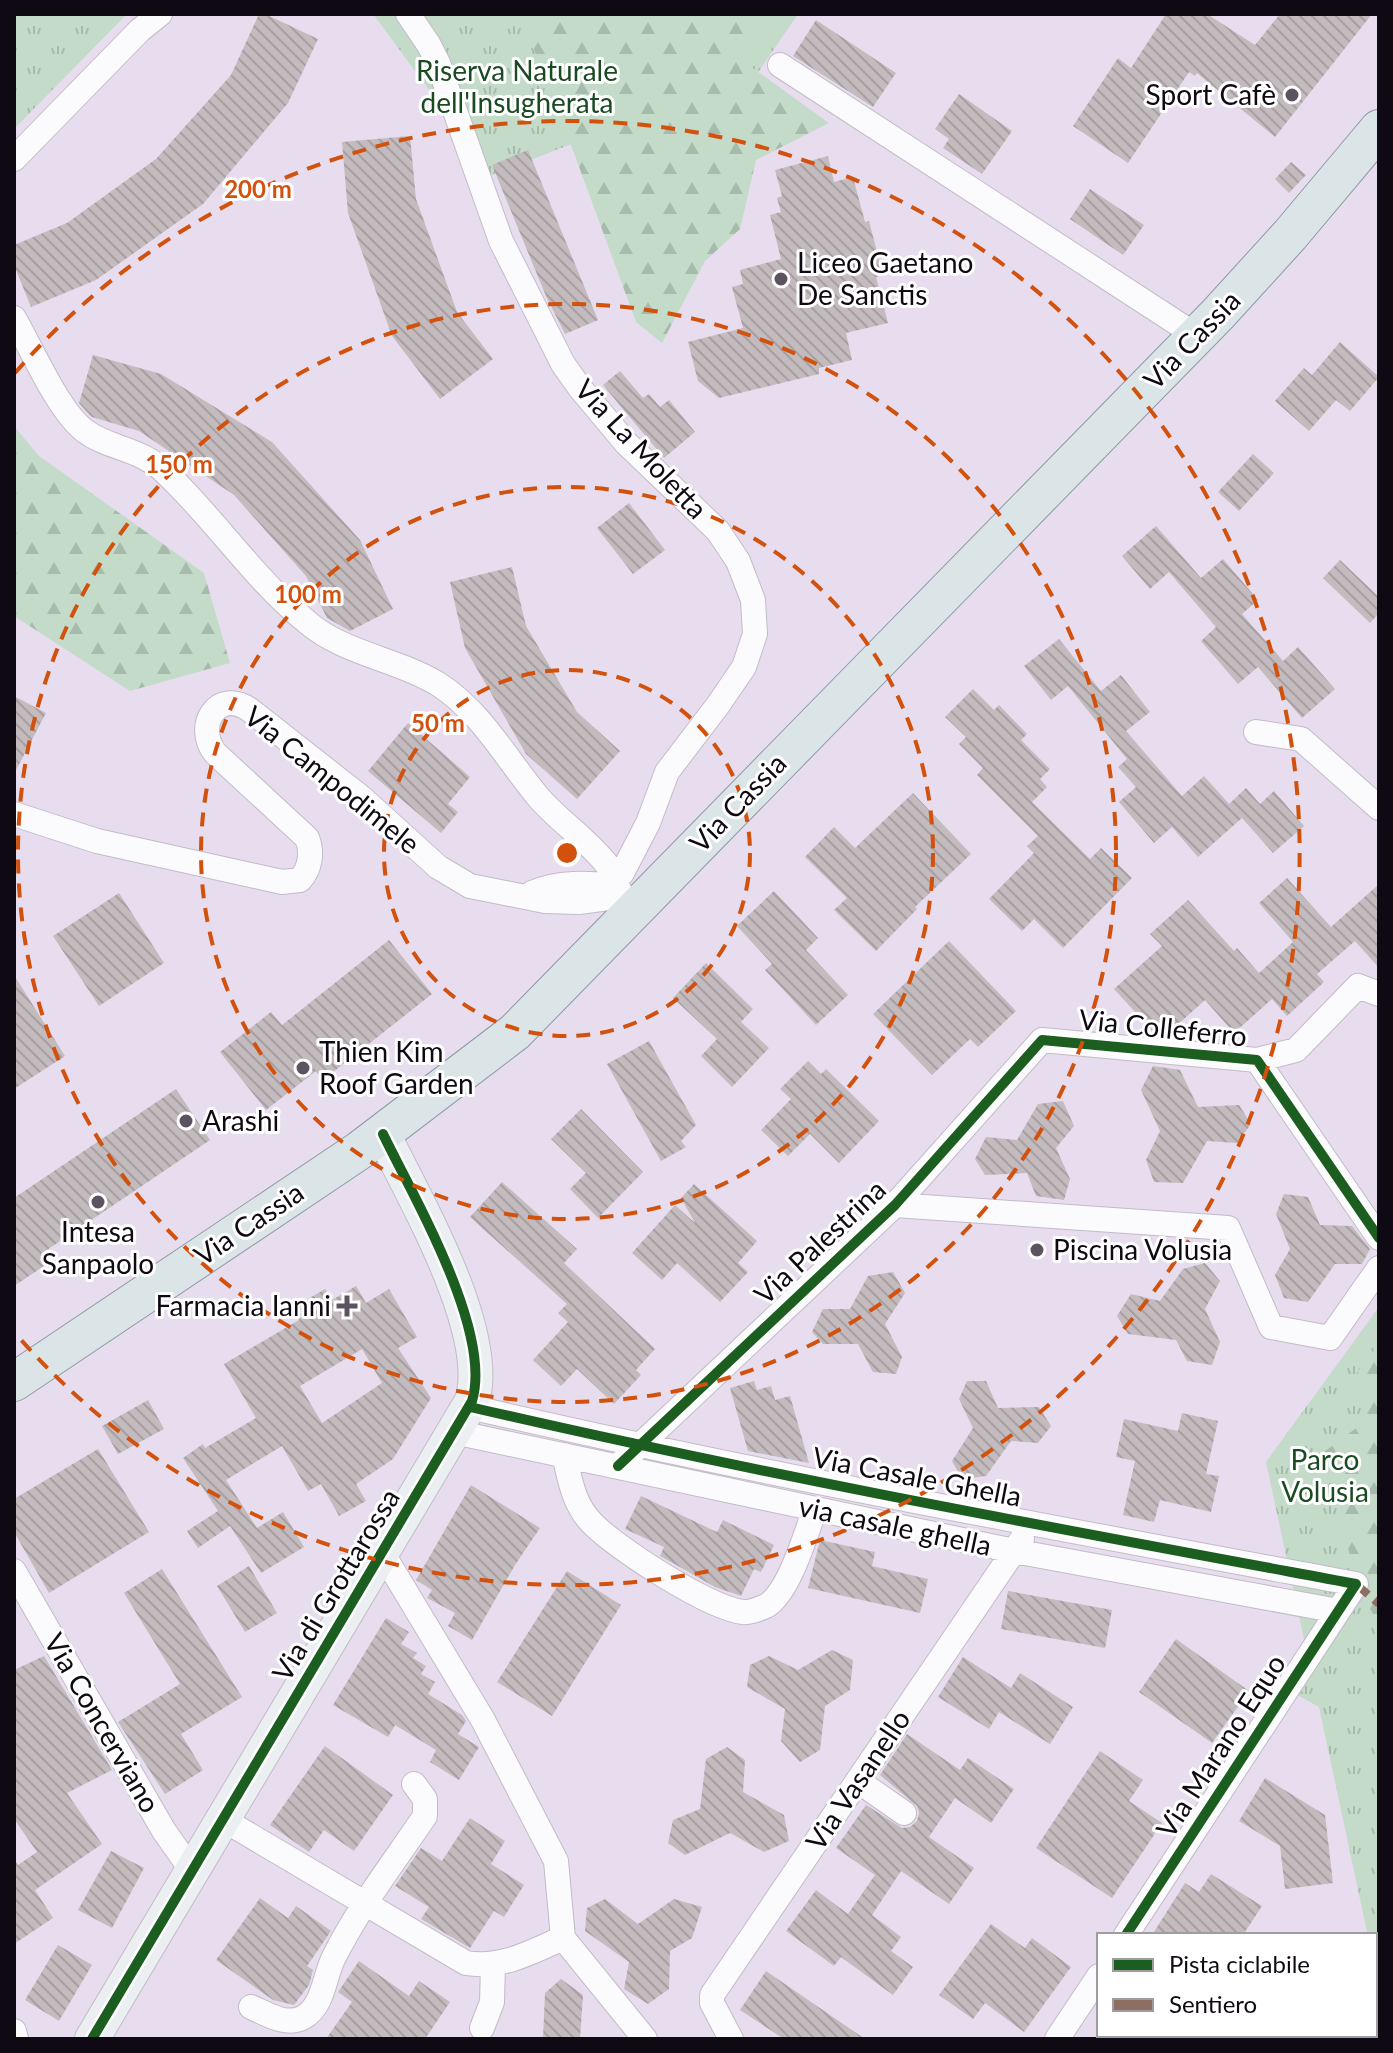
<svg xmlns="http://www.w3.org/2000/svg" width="1393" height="2053" font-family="Lato,sans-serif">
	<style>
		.grass { fill: url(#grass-tufts) }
		.forest { fill: url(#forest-firs) }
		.garden { fill: #c3dbc8 }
		.building { fill: url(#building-back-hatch); fill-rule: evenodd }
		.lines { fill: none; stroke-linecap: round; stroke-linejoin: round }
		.street-casing { stroke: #c3bbc8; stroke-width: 26 }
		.secondary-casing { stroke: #c3bbc8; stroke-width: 36 }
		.primary-casing { stroke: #8e9aa5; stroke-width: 40 }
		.street { stroke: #fbfafc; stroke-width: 24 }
		.secondary { stroke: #ebeff2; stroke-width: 34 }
		.primary { stroke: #dbe4e7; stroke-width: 38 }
		.quiet { stroke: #8d6e63; stroke-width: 8; stroke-dasharray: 16 8; stroke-linecap: butt }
		.cycleway-casing { stroke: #fff; stroke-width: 15 }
		.cycleway { stroke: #1b5e20; stroke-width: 10 }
		.ring { fill: none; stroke: #d2510d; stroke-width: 4; stroke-dasharray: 14 10 }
		.poi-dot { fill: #5b5360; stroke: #fff; stroke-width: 3 }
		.labels { text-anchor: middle; stroke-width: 6; stroke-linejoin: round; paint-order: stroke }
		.park-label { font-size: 28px; fill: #1a4a21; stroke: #fff }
		.poi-label { font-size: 28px; fill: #0f0913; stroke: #fff; text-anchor: start }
		.street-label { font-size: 28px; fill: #0f0913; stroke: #fff }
		.centre { fill: #d2510d; stroke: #fff; stroke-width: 4 }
		.ring-label { font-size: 24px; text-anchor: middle; font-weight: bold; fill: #d2510d; stroke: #fff; stroke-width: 6; stroke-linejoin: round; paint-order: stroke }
	</style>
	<defs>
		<pattern id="grass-tufts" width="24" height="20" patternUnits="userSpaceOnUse" patternTransform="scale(2)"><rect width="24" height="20" fill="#c3dbc8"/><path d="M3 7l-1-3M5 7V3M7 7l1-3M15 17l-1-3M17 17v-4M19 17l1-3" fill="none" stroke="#a6bbab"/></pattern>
		<pattern id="forest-firs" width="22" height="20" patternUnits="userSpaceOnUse" patternTransform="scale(2)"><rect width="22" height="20" fill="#c3dbc8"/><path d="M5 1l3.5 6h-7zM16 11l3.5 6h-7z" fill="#a6bbab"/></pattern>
		<pattern id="building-back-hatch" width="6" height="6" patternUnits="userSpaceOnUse" patternTransform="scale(2)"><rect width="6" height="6" fill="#c4bbbe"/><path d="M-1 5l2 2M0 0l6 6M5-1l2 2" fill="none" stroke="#a79fa2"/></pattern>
	</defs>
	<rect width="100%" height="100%" fill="#e7ddee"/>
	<path class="grass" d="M14 14H127L14 129Z
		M373 14H798L759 71 492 175Z
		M1379 1307V1973L1375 1959V1935H1368L1366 1927 1319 1707 1287 1689 1308 1658 1266 1462Z"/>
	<path class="forest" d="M519 14H778L743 61 829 123 756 160 740 229 705 261 662 343 636 322 549 85Z
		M14 426 39 456 204 573 230 663 130 691 14 616Z
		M1379 1344V1624L1356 1585 1340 1510 1308 1464 1363 1423 1358 1371Z"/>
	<path class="garden" d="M472 14H512L517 25 483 40Z"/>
	<path class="building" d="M259 14H265L318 39 288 103 203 204 96 280 31 307 14 265V245L67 223 156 159 231 75Z
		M1166 14H1207L1255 45 1280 14H1372L1275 137 1197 73 1195 76 1189 72 1128 163 1073 126 1118 58 1131 68Z
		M816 20 896 73 873 107 793 56Z
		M959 94 1012 131 982 174 943 148 949 139 935 129Z
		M410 136 416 199 457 312 493 359 440 399 392 336 348 213 342 142Z
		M528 150 598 320 565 334 546 296 492 165Z
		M828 156 834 182 853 177 865 222 869 221 883 275 876 277 888 323 846 333 852 360 819 368V374L719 398 698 381 688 342 743 328 732 287 743 284 740 270 781 259 770 215 781 212 777 198 782 196 775 170Z
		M1291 162 1306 175 1289 193 1275 179Z
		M1090 189 1144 225 1123 255 1070 219Z
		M1340 342 1379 377 1350 411 1336 400 1309 431 1275 401 1304 368 1312 375Z
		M93 355 161 374 272 442 360 540 393 609 350 631 327 618 306 576 234 495 139 431 92 417 86 411 79 403Z
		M620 371 643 398 649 394 660 407 669 400 695 432 664 458 603 385Z
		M1253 454 1274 473 1239 511 1218 492Z
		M629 503 665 550 633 574 597 528Z
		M1156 526 1201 578 1223 559 1258 600 1242 614 1283 661 1298 647 1335 689 1302 718 1258 667 1238 684 1201 641 1216 627 1169 572 1150 589 1122 556Z
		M1340 560 1379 597V613L1370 623 1323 578Z
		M512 567 526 626 577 712 620 751 577 799 526 754 465 648 450 582Z
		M1059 639 1101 691 1121 675 1150 712 1126 731 1182 796 1204 776 1229 804 1246 788 1260 804 1274 791 1304 826 1273 853 1242 818 1198 857 1172 827 1154 843 1119 802 1136 787 1118 767 1127 759 1068 686 1051 700 1024 666Z
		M973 689 994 710 999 705 1027 734 1021 740 1050 769 1040 779 1047 787 1032 802 1090 859 1101 848 1132 878 1063 948 1034 919 1022 931 989 899 1034 853 1027 846 1038 836 977 775 983 768 959 744 966 737 945 717Z
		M14 696 46 713 14 774Z
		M408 723 470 777 448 804 458 812 441 833 368 771Z
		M913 793 971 854 915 907 917 909 876 951 834 910 847 898 805 857 834 827 855 848Z
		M1287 878 1331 927 1379 884V968L1355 941 1317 974 1324 982 1287 1016 1272 999 1234 1033 1205 1000 1165 1036H1157L1114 989 1162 946 1150 934 1188 900 1234 951 1237 948 1259 973 1293 942 1259 903Z
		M774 891 818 938 806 950 848 995 816 1025 765 970 772 964 737 926Z
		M119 893 164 963 99 1006 53 936Z
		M389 940 432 994 323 1080 316 1071 266 1110 220 1052 271 1012 282 1025Z
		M949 941 1016 1011 978 1047 970 1039 932 1075 873 1014Z
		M706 963 753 1009 741 1022 769 1048 732 1087 701 1056 717 1039 673 998Z
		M14 975 65 1056 14 1089Z
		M649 1041 696 1125 681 1141 686 1147 661 1161 607 1064Z
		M808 1061 821 1074 826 1069 879 1121 839 1163 810 1134 788 1156 761 1130 791 1099 780 1089Z
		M1153 1066 1180 1070 1198 1107 1239 1105 1251 1124 1237 1143 1207 1141 1183 1183 1154 1182 1146 1160 1160 1131 1141 1090Z
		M176 1089 210 1140 41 1254 47 1264 14 1286V1198Z
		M1063 1101 1074 1126 1056 1148 1070 1179 1064 1200 1036 1196 1027 1173 985 1175 975 1159 986 1137 1017 1140 1038 1104Z
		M581 1109 643 1172 598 1218 570 1189 586 1173 551 1139Z
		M502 1182 577 1249 564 1263 655 1349 636 1370 641 1375 614 1404 577 1369 561 1386 533 1360 568 1322 558 1313 567 1304 470 1217Z
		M694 1184 757 1241 738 1263 748 1272 720 1302 677 1263 662 1280 632 1253 675 1205 695 1223 681 1198Z
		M1284 1194 1308 1197 1320 1225 1352 1226 1370 1249 1362 1264H1335L1308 1302 1284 1298 1275 1275 1290 1249 1276 1214Z
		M1205 1263 1220 1281 1205 1309 1220 1342 1212 1365 1187 1361 1176 1340 1128 1334 1117 1316 1131 1294 1160 1301 1183 1269Z
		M893 1272 905 1293 885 1324 902 1357 896 1374 873 1372 858 1344H823L812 1332 823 1309H850L868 1276Z
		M356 1286 366 1303 389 1289 417 1337 398 1348 431 1398 393 1459 356 1484 366 1501 339 1516 321 1484 308 1491 282 1446 226 1480 257 1528 283 1512 304 1547 261 1573 230 1526 198 1548 187 1531 218 1511 183 1458 203 1444 205 1448 256 1418 224 1364 299 1320 293 1308 325 1289 332 1300ZM362 1349 382 1383 322 1423 300 1386Z
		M754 1381 757 1390 771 1386 775 1400 790 1396 809 1463 748 1451 730 1388Z
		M967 1381H986L998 1408 1039 1407 1051 1426 1038 1443 1011 1441 986 1476 962 1479 952 1461 973 1428 959 1399Z
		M148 1400 164 1429 118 1454 102 1426Z
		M1182 1413 1218 1421 1206 1474 1219 1476 1211 1512 1160 1500 1154 1522 1123 1515 1135 1461 1116 1457 1124 1419 1178 1431Z
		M98 1449 149 1532 49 1593 14 1532V1499Z
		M471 1485 540 1528 515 1565 472 1640 448 1626 455 1613 427 1598 432 1590 416 1580Z
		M641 1496 717 1532 723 1520 774 1545 761 1572 754 1569 741 1596 715 1587 671 1562 660 1556 664 1547 625 1529Z
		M820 1540 875 1552 872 1566 928 1579 920 1613 808 1588Z
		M249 1566 277 1613 245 1632 217 1586Z
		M162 1569 242 1697 181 1734 203 1770 165 1794 118 1722 180 1684 124 1593Z
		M567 1571 621 1605 552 1716 497 1682Z
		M1008 1591 1112 1610 1105 1648 1001 1629Z
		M386 1618 409 1632 401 1644 417 1653 413 1658 426 1666 421 1674 435 1682 428 1694 462 1715 466 1721 458 1734 479 1747 459 1780 430 1762 436 1750 395 1725 388 1737 333 1705Z
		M1176 1639 1249 1691 1212 1743 1139 1692Z
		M832 1650 853 1660 850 1690 825 1706 820 1750 800 1762 781 1741 785 1709 747 1687 750 1665 769 1656 798 1670Z
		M44 1656 112 1770 67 1793 102 1844 35 1890 53 1918 14 1944V1858L18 1865 37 1852 14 1819V1670Z
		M963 1657 1011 1688 1020 1673 1073 1707 1050 1744 999 1712 989 1729 938 1697Z
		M907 1734 960 1770 968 1758 1014 1789 991 1823 955 1798 929 1837 974 1868 949 1904 901 1871 872 1915 901 1937 891 1951 913 1967 893 1995 841 1957 834 1966 786 1931 816 1890 848 1914 875 1875 836 1848 866 1805 902 1828 910 1827 917 1821 919 1813 917 1806 880 1775Z
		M325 1746 393 1795 354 1851 324 1830 309 1852 270 1825Z
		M727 1747 745 1760 743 1792 784 1815 789 1841 764 1852 730 1833 685 1855 668 1843 673 1820 700 1809 706 1759Z
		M1100 1751 1143 1780 1129 1801 1162 1823 1112 1898 1036 1848Z
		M1265 1778 1325 1815 1333 1883 1285 1889 1280 1846 1239 1821Z
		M470 1818 505 1841 491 1864 524 1885 504 1917 494 1911 470 1948 421 1919 429 1907 395 1886 421 1848 442 1861Z
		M111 1851 144 1868 112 1928 78 1910Z
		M1211 1874 1262 1906 1243 1935H1152L1185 1883 1199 1892Z
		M260 1898 288 1918 296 1906 331 1931 307 1966 313 1970 309 1985 294 2005 273 2000 216 1960Z
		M605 1899 638 1924 674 1899 702 1907 692 1938 670 1951 669 1989 648 2004 624 1989 629 1962 585 1931 587 1908Z
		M991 1924 1025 1948 1032 1938 1071 1967 1024 2032 985 2003 973 2019 939 1995Z
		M58 1945 92 1965 59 2021 25 2000Z
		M359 1961 409 1996 419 1981 450 2002 425 2039H326L352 2002 338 1992Z
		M766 1971 865 2039H784L740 2010Z
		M561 1979 583 1995 580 2039H543L545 1993Z"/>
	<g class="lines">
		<defs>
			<path id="street" d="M408 14 429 45 438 63 501 241 563 364 580 388 626 443 718 531 738 561 753 600 755 634 744 667 718 705 667 772 648 823 622 873
				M780 65 1197 336
				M14 159 140 30 160 14
				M14 318C31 347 58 411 85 431 109 449 140 448 165 472 215 519 253 578 307 622 344 654 397 659 438 684 481 711 507 760 539 798 560 822 588 840 608 866 614 874 615 884 621 893
				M1256 732 1301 739 1379 808
				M14 814 97 841 282 882 300 880C310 869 313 852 307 838L215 753C194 725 218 688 250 710L362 798 438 867 470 886 545 901 579 902 623 896
				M532 893C558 881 588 883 616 886
				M1257 1060 1296 1050 1358 986 1379 994
				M895 1205 1228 1228 1271 1327 1330 1338 1379 1268
				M470 1407C763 1475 1060 1529 1356 1584L1126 1935
				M454 1432 1014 1551 1338 1611
				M564 1455C570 1479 573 1503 591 1522 614 1547 710 1609 743 1612 750 1613 759 1609 766 1606 789 1593 806 1533 815 1509
				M618 1466 895 1205 1042 1040 1257 1060 1379 1238
				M383 1554 483 1720 556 1861 563 1938 645 2039
				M14 1571 164 1831 193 1872
				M858 1781 904 1813
				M224 1820 466 1963C502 1969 531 1952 563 1938
				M251 2007C267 2014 287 2027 304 2017 324 2005 324 1976 334 1957 359 1907 394 1862 425 1816V1799L414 1784
				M482 2028 492 2002 493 1965
				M14 2031 16 2039
				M731 2039 712 2003V1995L1022 1539
				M1057 2039 1099 1976"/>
			<path id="secondary" d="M92 2039 472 1401C493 1332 414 1198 383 1134"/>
			<path id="primary" d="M14 1382 360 1150 515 1032 1218 314 1290 235 1379 129"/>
		</defs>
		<use href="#street" class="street-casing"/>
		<use href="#secondary" class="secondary-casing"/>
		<use href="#primary" class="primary-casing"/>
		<use href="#street" class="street"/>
		<use href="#secondary" class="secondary"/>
		<use href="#primary" class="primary"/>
		<path class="quiet" d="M1356 1584 1379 1604"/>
		<defs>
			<path id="cycleway" d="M470 1407C763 1475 1060 1529 1356 1584L1126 1935
				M618 1466 895 1205 1042 1040 1257 1060 1379 1238
				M92 2039 472 1401C493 1332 414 1198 383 1134"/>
		</defs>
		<use href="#cycleway" class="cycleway-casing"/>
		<use href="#cycleway" class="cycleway"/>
	</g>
	<g class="ring">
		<circle cx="567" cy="853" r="183"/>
		<circle cx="567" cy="853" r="366"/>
		<circle cx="567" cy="853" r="549"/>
		<path d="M15 373A732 732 0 1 1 15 1333"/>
	</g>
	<g class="poi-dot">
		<circle cx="1292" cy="95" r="8"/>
		<circle cx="781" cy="279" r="8"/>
		<circle cx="303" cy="1068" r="8"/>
		<circle cx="186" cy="1121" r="8"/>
		<circle cx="98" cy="1202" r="8"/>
		<circle cx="1037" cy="1250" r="8"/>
		<path d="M343 1294h8v8h8v8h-8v8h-8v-8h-8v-8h8z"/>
	</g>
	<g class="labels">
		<g class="park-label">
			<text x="517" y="81">Riserva Naturale<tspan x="517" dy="32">dell'Insugherata</tspan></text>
			<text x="1325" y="1470">Parco<tspan x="1325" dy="32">Volusia</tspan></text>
		</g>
		<g class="poi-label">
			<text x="1276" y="105" text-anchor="end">Sport Cafè</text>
			<text x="797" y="273">Liceo Gaetano<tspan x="797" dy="32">De Sanctis</tspan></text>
			<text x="319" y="1062">Thien Kim<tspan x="319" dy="32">Roof Garden</tspan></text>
			<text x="202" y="1131">Arashi</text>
			<text x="98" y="1242" text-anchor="middle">Intesa<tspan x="98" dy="32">Sanpaolo</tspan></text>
			<text x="1053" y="1260">Piscina Volusia</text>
			<text x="331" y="1316" text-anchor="end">Farmacia Ianni</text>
		</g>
		<g class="street-label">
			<text transform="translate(1192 340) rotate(-46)" y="10">Via Cassia</text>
			<text transform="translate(641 449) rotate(47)" y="10">Via La Moletta</text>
			<text transform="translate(332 780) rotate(39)" y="10">Via Campodimele</text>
			<text transform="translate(738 803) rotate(-46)" y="10">Via Cassia</text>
			<text transform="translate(1163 1028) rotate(6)" y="10">Via Colleferro</text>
			<text transform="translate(249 1224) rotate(-34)" y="10">Via Cassia</text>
			<text transform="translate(820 1242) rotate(-43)" y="10">Via Palestrina</text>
			<text transform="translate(917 1477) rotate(11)" y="10">Via Casale Ghella</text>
			<text transform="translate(895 1526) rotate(12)" y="10">via casale ghella</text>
			<text transform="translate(336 1585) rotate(-59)" y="10">Via di Grottarossa</text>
			<text transform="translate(102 1723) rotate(60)" y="10">Via Concerviano</text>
			<text transform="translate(1221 1746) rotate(-57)" y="10">Via Marano Equo</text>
			<text transform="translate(858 1780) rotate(-56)" y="10">Via Vasanello</text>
		</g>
	</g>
	<circle cx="567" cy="853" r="12" class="centre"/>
	<g class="ring-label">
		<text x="258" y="198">200 m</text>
		<text x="179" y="473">150 m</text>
		<text x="308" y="603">100 m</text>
		<text x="438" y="732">50 m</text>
	</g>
	<rect width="1393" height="2053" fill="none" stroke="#0f0913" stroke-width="32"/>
	<rect x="1097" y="1933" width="280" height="104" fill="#ffffff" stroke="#9f9da1" stroke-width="2"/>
	<rect x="1113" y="1959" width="40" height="12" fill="#1b5e20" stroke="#9f9da1" stroke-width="2"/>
	<text x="1169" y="1973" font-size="24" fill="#0f0913">Pista ciclabile</text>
	<rect x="1113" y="1999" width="40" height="12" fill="#8d6e63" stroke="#9f9da1" stroke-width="2"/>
	<text x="1169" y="2013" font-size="24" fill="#0f0913">Sentiero</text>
</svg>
